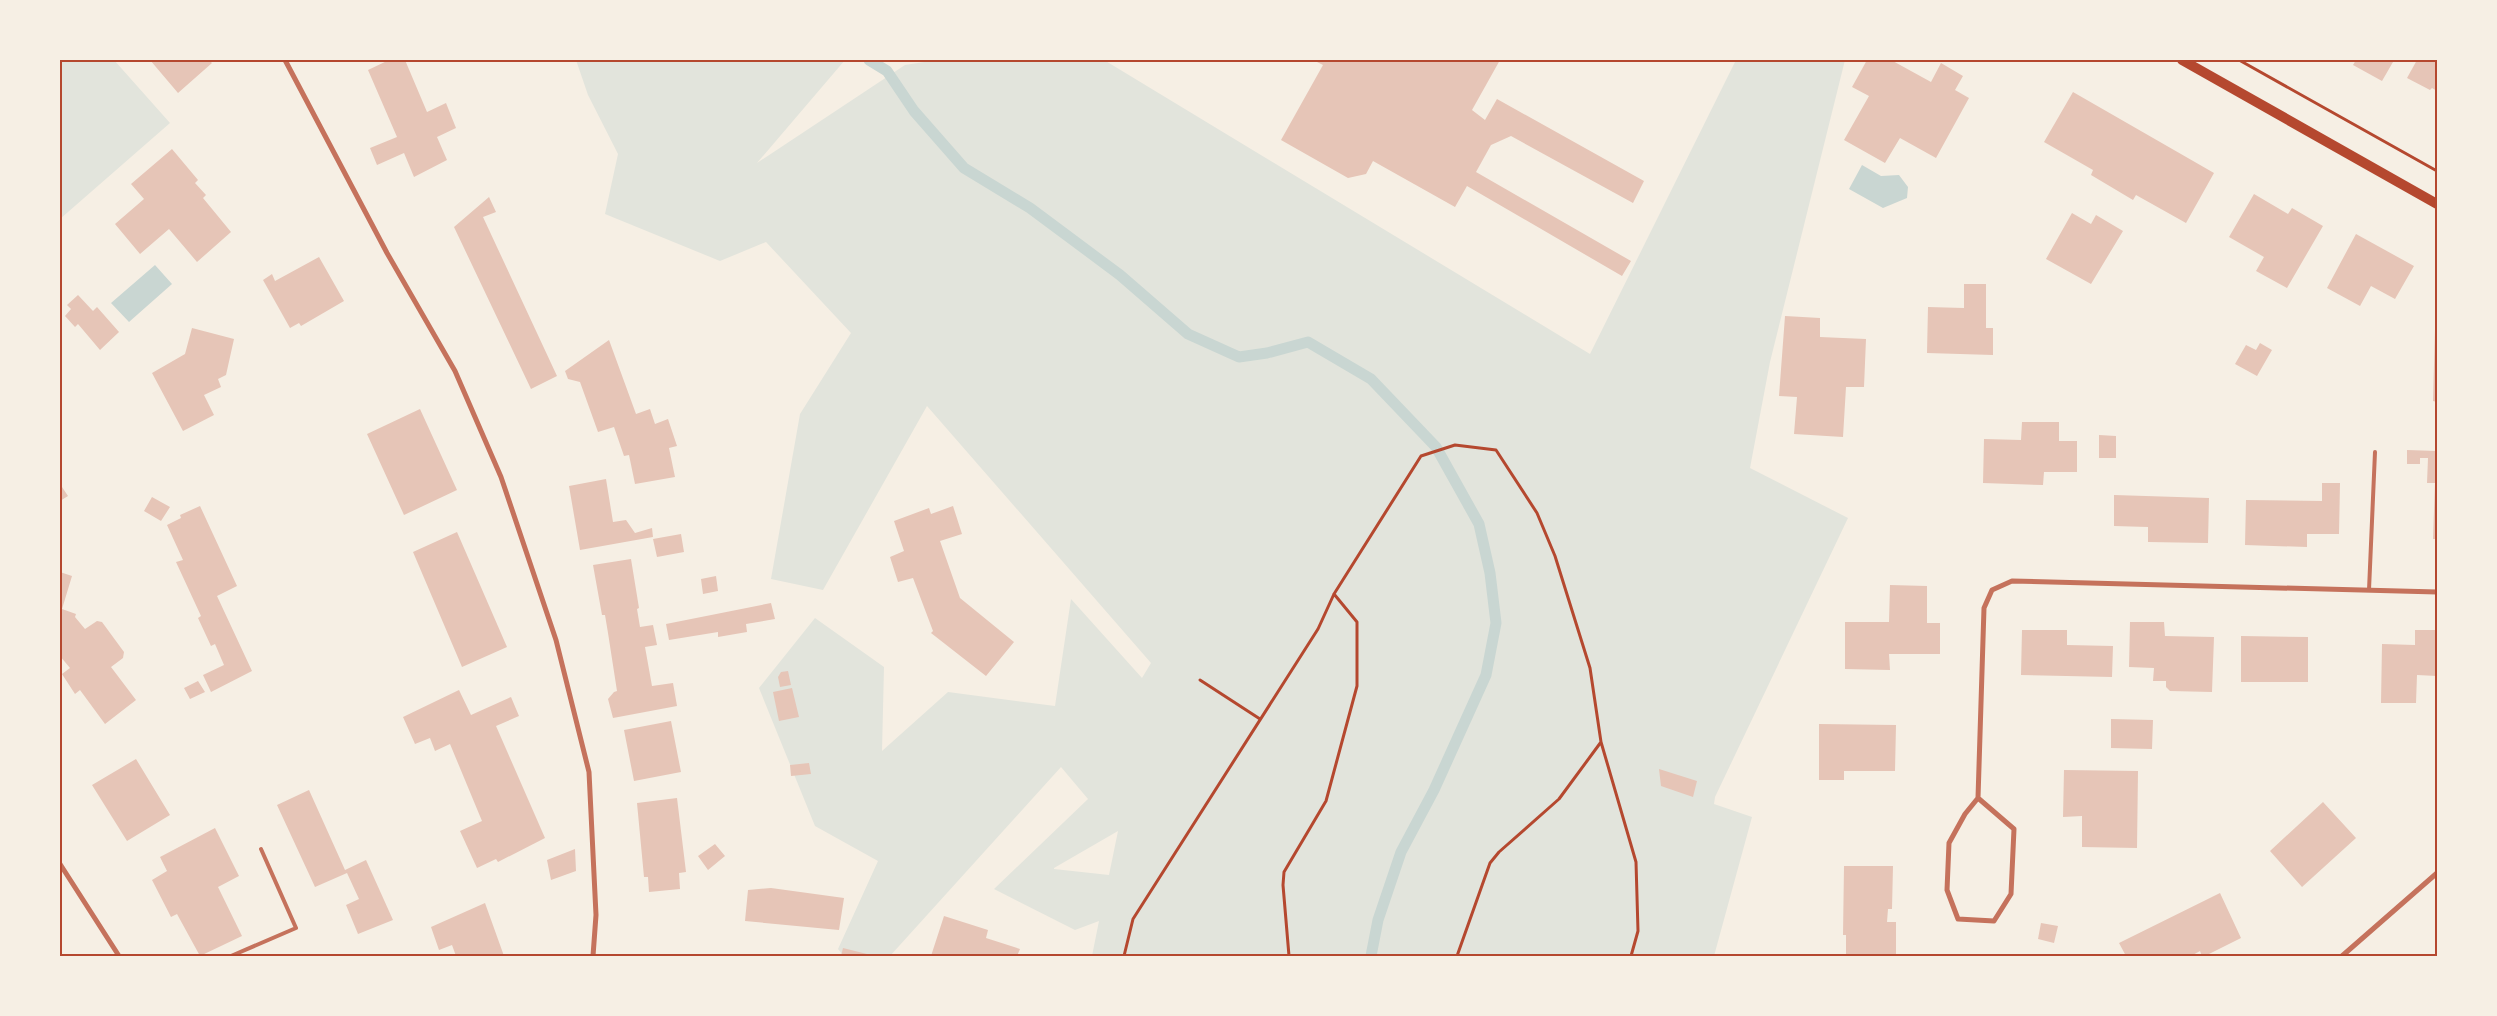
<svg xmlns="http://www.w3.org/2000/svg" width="2497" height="1016" font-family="Lora,serif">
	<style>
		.green { fill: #e2e4dc; fill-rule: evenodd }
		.water { fill: #c9d6d2 }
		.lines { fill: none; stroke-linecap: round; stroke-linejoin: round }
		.stream { stroke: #c9d6d2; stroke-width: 11 }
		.building { fill: #e6c5b7 }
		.path { stroke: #b5482f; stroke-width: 3 }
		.service { stroke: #c5725c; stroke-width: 4 }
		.minor { stroke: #c5725c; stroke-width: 5 }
		.secondary { stroke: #b5482f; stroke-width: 10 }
		.neatline { fill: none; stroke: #b5482f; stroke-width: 2 }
	</style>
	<rect width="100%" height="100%" fill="#f6efe4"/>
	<path class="green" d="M60 60H114L170 123 60 219Z
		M576 60H845L757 163 905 65 937 60H1104L1590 354 1736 60H1845L1770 362 1750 468 1848 518 1715 797 1714 804 1752 817 1714 956H1092L1099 921 1075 930 994 889 1088 799 1061 767 890 956H844L838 949 878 861 815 826 759 688 815 618 884 667 882 751 948 692 1055 706 1071 599 1142 678 1151 663 927 406 823 590 771 579 800 414 851 333 766 242 720 261 605 214 618 154 588 95ZM1118 831 1109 875 1054 869V868Z"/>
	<path class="water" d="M1862 165 1881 176 1899 175 1908 187 1907 198 1883 208 1849 189Z
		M155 265 172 284 129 322 111 303Z"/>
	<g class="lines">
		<path class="stream" d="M869 60 887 71 914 111 964 168 1030 208 1120 275 1188 334 1239 357 1267 353 1308 342 1371 379 1436 447 1479 524 1490 573 1496 623 1486 675 1434 790 1401 852 1378 920 1371 956"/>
	</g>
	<path class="building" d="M150 60H209L212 63 178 93Z
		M389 60H405L427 112 446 103 456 128 437 137 447 160 414 177 404 153 377 165 370 148 397 137 368 70Z
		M1313 60H1500L1472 110 1485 120 1497 99 1644 181 1633 203 1511 136 1491 145 1476 172 1631 261 1622 276 1467 186 1455 207 1373 161 1366 174 1348 178 1281 140 1323 65Z
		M1867 60H1891L1931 82 1941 63 1963 76 1955 90 1969 98 1936 158 1900 138 1885 163 1844 140 1869 96 1852 87Z
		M2356 60H2390L2393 62 2382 81 2353 65Z
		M2417 60H2437V91L2432 88 2430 90 2407 78Z
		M2073 92 2214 173 2186 223 2136 195 2133 200 2091 175 2093 170 2044 142Z
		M172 149 198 180 195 183 206 195 203 198 231 232 197 262 169 229 140 254 115 224 144 199 131 184Z
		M2254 194 2288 214 2292 208 2323 226 2287 288 2256 271 2264 257 2229 237Z
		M489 197 496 212 483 217 557 376 531 389 454 227Z
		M2072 213 2091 224 2096 215 2123 231 2091 284 2046 259Z
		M2356 234 2414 266 2395 299 2371 286 2360 306 2327 288Z
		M319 257 344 301 301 326 299 323 290 328 263 280 272 274 275 281Z
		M1964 284H1986V328H1993V355L1927 353 1928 307 1964 308Z
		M78 295 93 311 97 307 119 332 100 350 78 324 75 327 65 316 71 309 67 305Z
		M1785 316 1820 318V337L1866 339 1864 387H1846L1843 437 1794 434 1797 397 1779 396Z
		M192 328 234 339 226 375 218 379 221 387 204 395 214 415 183 431 152 373 185 354Z
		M2435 329H2437V402L2433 401Z
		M609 340 636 414 650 409 655 424 668 419 677 446 669 448 675 477 635 484 629 455 624 456 614 427 598 432 580 382 568 379 565 371Z
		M2260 343 2272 350 2257 376 2235 364 2246 345 2256 350Z
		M420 409 457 490 404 515 367 434Z
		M2022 422H2059V441H2077V472H2044L2043 485 1983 483 1984 439 2021 440Z
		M2099 435 2116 436V458H2099Z
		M2407 450 2437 451V539H2433L2435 483H2427L2428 458H2420V464H2407Z
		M606 479 613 522 626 520 635 533 652 528 653 537 580 550 569 486Z
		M2322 483H2340L2339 534H2307V547L2245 545 2246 500 2322 501Z
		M60 484 68 496 60 501Z
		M2114 495 2209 498 2208 543 2148 542V527L2114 526Z
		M152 497 170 507 161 521 144 511Z
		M200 506 237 586 217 596 252 671 211 692 203 675 224 665 215 644 211 646 198 618 201 616 176 562 183 560 167 525 181 518 180 515Z
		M953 506 962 534 940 541 960 598 1014 642 986 676 931 633 933 631 913 578 898 582 890 557 904 551 894 521 929 508 931 514Z
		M457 532 507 647 462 667 413 552Z
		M681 534 684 552 657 557 653 539Z
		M631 559 639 608 637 609 640 627 653 625 657 645 645 647 652 686 673 683 677 706 613 718 608 699 614 692 617 691 608 633 605 615H602L593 565Z
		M60 572 72 576 62 609 76 614 75 617 85 629 97 621 102 622 124 652 123 658 111 667 136 700 105 724 80 690 75 694 62 674 70 668 60 656Z
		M716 576 718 591 703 594 701 579Z
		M1890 585 1927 586V623H1940V654H1889L1890 670 1845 669V622H1889Z
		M771 603 775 619 746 624 747 632 718 637V632L669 640 666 624Z
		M2130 622H2164L2165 636 2214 637 2212 692 2170 691 2166 687V681H2153L2154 668 2129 667Z
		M2022 630H2067V645L2113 646 2112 677 2021 675Z
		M2415 630H2437V676L2417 675 2416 703H2381L2382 644 2415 645Z
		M2241 636 2308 637V682H2241Z
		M788 671 791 685 780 687 778 677 781 672Z
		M198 681 205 692 190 699 184 688Z
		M792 688 799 717 779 721 773 692Z
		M459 690 471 715 511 697 519 716 496 726 545 838 498 862 496 859 477 868 460 831 482 821 450 744 435 751 430 738 415 744 403 717Z
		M2111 719 2153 720 2152 749 2111 748Z
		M671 721 681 772 634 781 624 730Z
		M1819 724 1896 725 1895 771H1844V780H1819Z
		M136 759 170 815 127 841 92 785Z
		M809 763 811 774 791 776 790 765Z
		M1659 769 1697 781 1693 797 1661 786Z
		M2064 770 2138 771 2137 848 2082 847V816L2063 817Z
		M309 790 345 870 366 860 393 920 358 934 346 905 359 899 347 873 315 887 277 805Z
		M677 798 686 872 679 873 680 889 649 892 648 877H644L637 803Z
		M2323 802 2356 838 2302 887 2270 851Z
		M215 828 239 876 218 887 242 936 200 956 177 914 171 917 152 880 167 871 160 857Z
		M715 844 725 856 708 870 698 856Z
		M575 849 576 871 551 880 547 860Z
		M1844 866H1893L1892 909H1888L1887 922H1896V956H1846V935H1843Z
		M771 888 844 898 839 930 745 921 748 890Z
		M2220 893 2241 938 2205 956H2202L2200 951 2191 956H2126L2119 943Z
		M485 903 504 956H456L452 945 439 950 431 927Z
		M944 916 988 930 986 938 1020 949 1017 956H931Z
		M2041 923 2058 926 2054 943 2038 939Z
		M843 948 871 955V956H841Z"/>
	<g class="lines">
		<path class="path" d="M2239 60 2437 171
			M1200 680 1260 719
			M1601 742 1636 862 1638 931 1631 956
			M1124 956 1133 919 1318 629 1334 594 1421 456 1455 445 1496 450 1537 513 1555 556 1590 668 1601 742 1559 799 1499 852 1490 863 1457 956
			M1289 956 1283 885 1284 872 1326 801 1357 686V622L1334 594"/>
		<path class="service" d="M2369 590 2375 452
			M231 956 296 928 261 849"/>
		<path class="minor" d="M285 60 387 253 455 371 501 477 556 640 589 772 596 915 593 956
			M1978 798 2014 829 2011 894 1994 921 1958 919 1947 890 1949 843 1965 814 1978 798 1984 608 1992 590 2012 581 2437 592
			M60 864 119 956
			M2342 956 2437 873"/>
		<path class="secondary" d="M2182 60 2437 204"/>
	</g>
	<rect width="2497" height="1016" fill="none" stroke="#f6efe4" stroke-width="122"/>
	<rect x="61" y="61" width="2375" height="894" class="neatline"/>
</svg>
